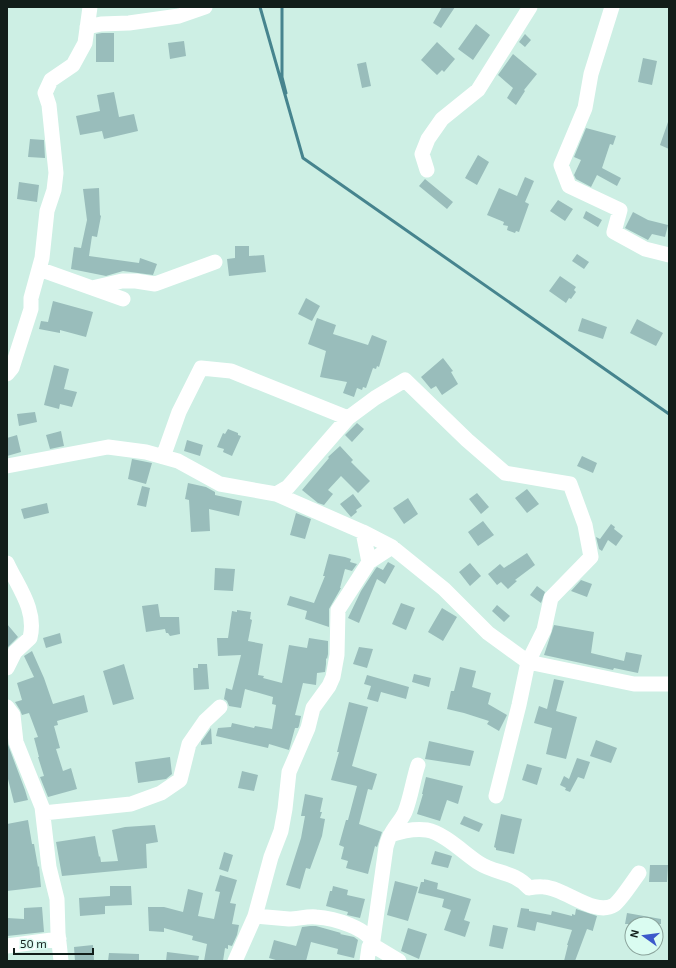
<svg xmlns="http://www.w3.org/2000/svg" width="676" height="968" font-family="'Exo 2',sans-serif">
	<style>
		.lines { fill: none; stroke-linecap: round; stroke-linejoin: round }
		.stream { stroke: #46848e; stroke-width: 3 }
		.building { fill: #99bdbb }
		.minor { stroke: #fff; stroke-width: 15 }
	</style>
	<rect width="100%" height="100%" fill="#cdefe4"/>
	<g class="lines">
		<path class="stream" d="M260 7 303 158 669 414
			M282 7V77L286 93"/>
	</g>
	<path class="building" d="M442 7H455L441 28 433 23Z
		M476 24 490 35 473 60 458 49Z
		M102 33H114V62H96V34Z
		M525 34 531 40 525 47 519 42Z
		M184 41 186 56 170 59 168 43Z
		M437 42 455 59 444 72 442 70 437 75 421 60Z
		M513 54 537 74 524 90 525 91 516 105 507 98 513 88 498 75Z
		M643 58 657 61 652 85 638 82Z
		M366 62 371 86 362 88 357 64Z
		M114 92 119 117 134 114 138 131 104 139 102 131 80 135 76 116 100 111 97 95Z
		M668 122H669V149L660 145Z
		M586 128 616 136 613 145 610 144 602 168 621 178 617 186 597 175 591 187 576 179 574 175 581 160 574 157Z
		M30 139 44 140 45 158 28 157Z
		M478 155 489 162 477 185 465 178Z
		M525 177 534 181 525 202 529 204 519 232 516 231 515 233 507 230 508 226 503 225 504 222 487 215 499 188 517 196Z
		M425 179 453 202 447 209 419 186Z
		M19 182 39 185 37 202 17 199Z
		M99 188 100 215 101 216 97 237 92 236 89 256 139 263 140 258 157 264 153 275 123 271 106 276 71 269 74 247 81 248 87 220 83 189Z
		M558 200 573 209 565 221 550 211Z
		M586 211 602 220 598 227 583 218Z
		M633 212 648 220 668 225 665 237 652 234 648 240 625 228Z
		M235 246H249V256L264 255 266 272 229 276 227 259 235 258Z
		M577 254 589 262 584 269 572 261Z
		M560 276 576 287 574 290 576 292 571 299 569 298 566 303 549 291Z
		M306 298 320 306 312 321 298 314Z
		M53 301 93 312 86 337 60 330V333L39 329 41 321 48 322Z
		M317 318 336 325 333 334 368 345 372 335 387 341 379 367 377 366 376 369 373 368 366 388 363 387 362 390 357 388 354 397 343 393 347 382 320 377 326 351 308 344Z
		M582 318 607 327 603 339 578 331Z
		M637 319 663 333 656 346 630 333Z
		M443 358 453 371 451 372 458 384 442 395 436 386 431 389 421 377Z
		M54 365 69 369 64 389 77 392 72 407 60 404 59 409 44 405Z
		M35 412 37 422 19 426 17 414Z
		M357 423 364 429 352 442 345 435Z
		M228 429 238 433V435L241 436 232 456 223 452 224 449 217 447 223 433 225 434Z
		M61 431 64 446 50 449 46 435Z
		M17 435 21 452 7 456V438Z
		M187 440 203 445 200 456 184 451Z
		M340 446 353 460 351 462 370 481 358 493 341 476 328 490 333 494 324 505 318 503 302 490 329 458 328 457Z
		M582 456 597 463 593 473 577 466Z
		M132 459 152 463 146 484 128 479Z
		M188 483 206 487 215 492V495L242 501 239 516 209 509 210 531 191 532 189 500 185 499Z
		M142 486 150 488 146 507 137 505Z
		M527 489 539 504 527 513 515 498Z
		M477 493 489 507 481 514 469 499Z
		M353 494 362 506 356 510 357 512 351 517 340 504Z
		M408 498 418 514 404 524 393 508Z
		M47 503 49 513 24 519 21 509Z
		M296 513 311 519 305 539 290 535Z
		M483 521 494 535 478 546 468 532Z
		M611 524 615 527 614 529 623 536 616 546 608 540 602 551 599 549 596 537 600 539Z
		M527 553 535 565 515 580 517 581 508 589 501 582 497 585 488 574 500 564 504 568Z
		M329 554 345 557 351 559 350 562 357 564 352 571 345 569 340 588H341L329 609V627L305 619 307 611 287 605 290 596 314 603 325 576H323Z
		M388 562 395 566 385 584 377 579 359 623 348 618 361 591 376 568 377 567 383 570Z
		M470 563 481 576 470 586 459 572Z
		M215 568 235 569 233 591 214 590Z
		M581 580 592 584 587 597 571 591Z
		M537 586 545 592 541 603 530 595Z
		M401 603 415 608 406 630 392 624Z
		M158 604 160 617H179L180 634 170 636 168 633H166L165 629 146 632 142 606Z
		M497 605 510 616 504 622 492 611Z
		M442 608 457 617 443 641 428 632Z
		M237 610 251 612 250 619 252 620 248 641 263 644 258 675 264 676 263 678 282 683 289 645 307 648 309 638 328 641V654L327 659 326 658V664L325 672 317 673 316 685 303 683 295 715 301 716 299 726 298 728H295L289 750 269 744 268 748 216 736 218 728 231 727 232 723 254 728 255 726 272 729 276 705 272 704 273 697 245 689 241 708 229 706 227 701 224 699 226 688 232 690 241 655 218 656 217 638H228L232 611 237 612Z
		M7 624 18 637 7 648Z
		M554 625 594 632 591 653 624 661 626 652 642 655 638 673 614 668 613 670 544 655Z
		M60 633 62 643 46 648 43 638Z
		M359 647 373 649 367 668 353 664Z
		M32 651 44 678 53 704 84 695 88 712 57 721 58 725 54 726 60 748 56 749 63 771 71 768 77 789 48 797 40 777 44 776 38 757H39L34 738 38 737 29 713 22 715 20 710 15 702 22 700 17 683 34 677 24 656Z
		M124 664 134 699 113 705 103 671Z
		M198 664H207L209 689 194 690 193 668H198Z
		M460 667 476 671 472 687 491 693 488 704 507 715 499 731 487 724 489 721 464 713 447 709 451 691H454Z
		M414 674 431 678 429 687 412 682Z
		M367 675 409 687 406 699 381 692 378 702 367 699 371 686 364 684Z
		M554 679 564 681 556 711 577 717 566 759 546 754 552 728 534 723 539 706 547 709Z
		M349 702 368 707 352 766 377 774 372 790 368 789 359 824 382 832 377 847 375 846 368 874 346 868 348 861 341 859 344 847 339 845 346 820H348L357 786 331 780 339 752H337Z
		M211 728 212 744 201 745V742Z
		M596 740 617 748 611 763 590 756Z
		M429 741 474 751 470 766 425 759Z
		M7 742 25 790 28 800 14 803 7 775Z
		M170 757 172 774 166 779 138 783 135 762Z
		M577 758 590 762 584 779 578 777 570 792 565 790 566 788 560 785 564 776 569 779Z
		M527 764 542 768 537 785 522 780Z
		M242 771 258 775 254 791 238 788Z
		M426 777 463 786 458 804 447 800 440 821 417 814 423 794H422Z
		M305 794 323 798 320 812H322L320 818 325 819 322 836 310 869 306 868 300 889 286 885 301 838 305 816H301Z
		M501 814 522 819 514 854 496 850V848L494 847Z
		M464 816 483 824 479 832 460 824Z
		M28 820 32 844H34L38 867 39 866 41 887 7 891V824Z
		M155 825 158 842 146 844 147 868 62 876 56 842 95 836 99 857 100 856 101 862 118 861 112 830 125 827Z
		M435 851 452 856 448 868 431 864Z
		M224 852 233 855 228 872 219 869Z
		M650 865H668L667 882H649Z
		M220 875 237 880 230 903 236 904 232 924 239 925 237 935 232 946 228 945V949L225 948 223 961H204L207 944 192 940 193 936 164 928V932L149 931 148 907H164L183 912 188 889 203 893 198 916 214 919 220 892 215 891Z
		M424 879 438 883 437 889 471 899 464 920 470 922 465 937 444 930 451 910 442 907 444 899 418 893 421 882H424Z
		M395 881 418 887 408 921 387 915Z
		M110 886H131L132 905 105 906V914L80 916 79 898 110 896Z
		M333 886 348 890 347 895 365 899 360 918 347 915 348 912 326 906 330 891H332Z
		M42 907 44 932 7 936V918L24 919V908Z
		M521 908 529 909V911L551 915 552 911 572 916V914L575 915 576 909 597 916 593 930V931L587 929 575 961H564L568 945H567L572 930 537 922 535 931 517 927Z
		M627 913 661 919V924H625Z
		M493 925 508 928 503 949 489 946Z
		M310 926H316L341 933 340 934 354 937 358 940 354 958 337 954 338 949 311 942 306 961H279L269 958 274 940 296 946 302 927Z
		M408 928 427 934 419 959 401 951Z
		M93 945 94 961H75L74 947Z
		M167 952 199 956 198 961H166Z
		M109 953 139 954V961H108Z"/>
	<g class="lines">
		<path class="minor" d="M612 7 591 74 585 108 561 165 569 186 620 210 614 232 645 249 669 255
			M87 27 101 24 129 23 179 16 205 7
			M427 170 422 154 428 139 442 119 478 90 530 7
			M39 269 123 299
			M92 288 122 281H136L155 284 215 262
			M7 374 12 368 31 309V298L42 258 47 211 54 190 56 173 49 105 45 93 51 80 73 65 85 43 90 7
			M163 457 179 412 201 368 231 371 348 418
			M7 466 108 447 146 452 178 461 220 484 276 494 288 487 348 418 375 398 405 380 467 440 505 473 570 484 585 525 591 557 551 598 544 630 528 662 519 705 496 796
			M276 494 363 532 392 547
			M363 532 369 562
			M7 563C18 587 37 610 30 638L15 652 7 668
			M7 707 13 715 16 742 42 807 49 867 57 899 58 933 61 961
			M43 813 131 804 161 793 180 780 189 744 205 721 220 707
			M390 835C402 831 414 828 427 830 444 833 465 854 479 863 496 874 514 871 529 888 534 887 539 886 544 887 565 888 595 917 614 905 621 900 633 881 639 873
			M255 916C266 917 277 918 289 919 298 919 307 916 316 917 333 918 370 928 374 946L399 961
			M7 946 59 939
			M235 961 255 916 271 857 281 831 285 809 289 772 308 728 313 708 329 686 333 677 337 655 338 610 369 562 392 547 444 589 488 633 528 662 634 684H669
			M367 961 369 947 373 940 386 847C387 844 388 839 390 836 394 827 401 821 405 812 411 797 413 780 418 765"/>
	</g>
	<rect width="676" height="968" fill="none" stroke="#121e1a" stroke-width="16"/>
	<g transform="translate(644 936) rotate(284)"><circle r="19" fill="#dafcf1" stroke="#8aa39b"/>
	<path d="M0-3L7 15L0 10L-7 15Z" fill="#3c59cb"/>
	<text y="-6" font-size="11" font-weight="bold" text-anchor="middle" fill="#121e1a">N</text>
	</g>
	<path d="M14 948v6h79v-6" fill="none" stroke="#121e1a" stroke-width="2"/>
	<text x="20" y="948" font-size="12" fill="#121e1a" stroke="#dafcf1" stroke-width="3" paint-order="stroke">50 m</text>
</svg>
